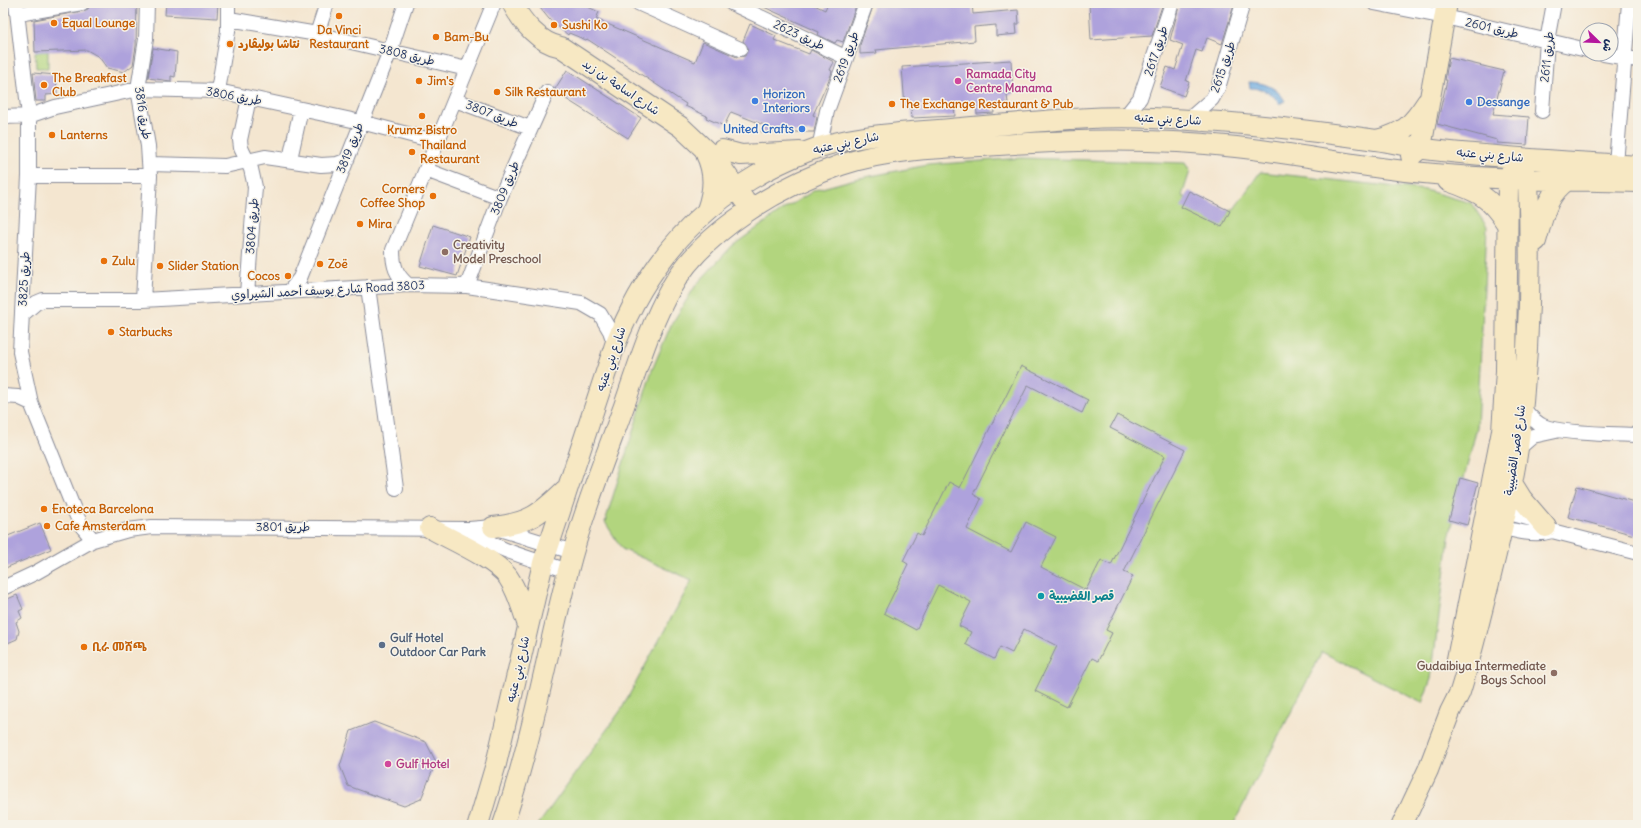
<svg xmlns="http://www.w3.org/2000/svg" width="1641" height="828" font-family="Delius,'Playpen Sans Arabic','Noto Sans Ethiopic',sans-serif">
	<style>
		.green { fill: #b2d57e; stroke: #66826e }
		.water { fill: #6eabe0; stroke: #446d9f }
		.building { fill: #aea2dc }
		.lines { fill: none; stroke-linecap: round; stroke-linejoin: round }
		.street-casing { stroke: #888a97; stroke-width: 16 }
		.secondary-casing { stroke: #888a97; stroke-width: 22 }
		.street { stroke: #fff; stroke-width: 14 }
		.secondary { stroke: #f7e8c3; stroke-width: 20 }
		.food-dot { fill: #e8710a; stroke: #f7f3e8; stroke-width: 1.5 }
		.hotel-dot { fill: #d1479c; stroke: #f7f3e8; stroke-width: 1.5 }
		.shop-dot { fill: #3f7fe0; stroke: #f7f3e8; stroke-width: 1.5 }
		.education-dot { fill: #8d6e63; stroke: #f7f3e8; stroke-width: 1.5 }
		.culture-dot { fill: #0f9aa8; stroke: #f7f3e8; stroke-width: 1.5 }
		.service-dot { fill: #5c6f8a; stroke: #f7f3e8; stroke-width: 1.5 }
		.labels { text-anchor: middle; stroke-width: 3; stroke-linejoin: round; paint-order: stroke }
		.food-label { font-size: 12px; font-weight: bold; fill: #c56008; stroke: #f7f3e8; text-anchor: start }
		.street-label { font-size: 12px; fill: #1b2f5e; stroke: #f7f3e8 }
		.hotel-label { font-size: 12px; font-weight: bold; fill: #b23c85; stroke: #f7f3e8; text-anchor: start }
		.shop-label { font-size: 12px; font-weight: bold; fill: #366cbe; stroke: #f7f3e8; text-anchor: start }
		.education-label { font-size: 12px; font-weight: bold; fill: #785e54; stroke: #f7f3e8; text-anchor: start }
		.culture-label { font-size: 12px; font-weight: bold; fill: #0d838f; stroke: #f7f3e8; text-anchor: start }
		.service-label { font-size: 12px; font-weight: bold; fill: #4e5e75; stroke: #f7f3e8; text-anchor: start }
	</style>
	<rect width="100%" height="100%" fill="#f7f3e8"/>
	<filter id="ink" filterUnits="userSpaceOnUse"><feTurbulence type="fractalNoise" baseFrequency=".025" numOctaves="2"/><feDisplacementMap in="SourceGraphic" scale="8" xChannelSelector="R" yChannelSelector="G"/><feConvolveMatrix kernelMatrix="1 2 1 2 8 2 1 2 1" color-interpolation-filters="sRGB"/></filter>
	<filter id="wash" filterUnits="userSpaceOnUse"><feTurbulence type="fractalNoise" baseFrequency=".012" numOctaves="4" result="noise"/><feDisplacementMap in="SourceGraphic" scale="16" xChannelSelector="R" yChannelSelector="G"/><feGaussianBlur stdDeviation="0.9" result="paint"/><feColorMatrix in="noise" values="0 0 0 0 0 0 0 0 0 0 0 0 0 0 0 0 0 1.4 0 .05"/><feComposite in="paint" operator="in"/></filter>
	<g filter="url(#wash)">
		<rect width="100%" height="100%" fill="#f4e6d0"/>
		<path class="green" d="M48 51V68H36L35 52Z
			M1021 158 1185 163 1190 171 1182 196 1226 218 1230 211 1234 209 1260 172 1425 190 1471 203 1487 227 1477 427 1449 538 1431 679 1422 703 1322 652 1233 825H538L621 710 692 580 622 549 605 522 652 370 671 325 696 285 732 246 784 209 815 190 855 179 928 165Z"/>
		<path class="water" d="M1249 82C1264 82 1278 88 1285 101L1279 104C1274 93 1261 88 1250 88Z"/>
		<g id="blocks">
			<path class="building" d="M90 3H137L136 46 133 65 124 72 107 68 99 57 87 50 35 52 34 20 83 11 88 9Z
				M166 3H218L217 18 165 15Z
				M536 3H579L599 12 596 19 695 62 703 42 737 57 745 56 748 48 743 41 750 24 776 36 774 40 809 54 811 50 834 62 830 70 832 71 831 75 813 115 817 117 814 132H761L764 125 731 112 724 126 706 118 707 116 685 106 686 104 587 39 586 40 569 33 568 35 549 19Z
				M755 3H810L825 10 828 3H857L843 42 837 40 835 43 818 35 819 32Z
				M874 3H972L973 14 1018 10 1019 24H1016L1017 34 996 36V25L974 27 975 41 876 50 877 53 860 54V45Z
				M1089 3H1163L1152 36 1091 40Z
				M1180 3H1228L1234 5 1222 44 1207 38 1202 52 1196 50 1186 81 1189 82 1184 96 1160 87 1167 67 1175 70 1183 45 1170 40Z
				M153 48 177 52 175 77 171 76V81L148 78Z
				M1449 58 1504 71 1493 114 1529 117 1527 145 1497 143V140L1437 124 1447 80H1445Z
				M1011 60 1013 94 1007 95 1008 103 993 104 994 113 977 114 976 103 954 104 955 116 912 118 911 108H905L902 67Z
				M567 70 641 118 628 138 555 92V89Z
				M33 73 56 75 57 94 46 95V101H36Z
				M1189 191 1230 211 1222 227 1181 207Z
				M433 225 470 237 457 276 420 266Z
				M1021 366 1088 400 1082 413 1028 385 973 494 981 499 967 529 1011 552 1026 522 1056 537 1041 567 1086 590 1101 560 1111 565 1165 456 1110 428 1117 415 1185 450 1124 572 1133 576 1106 630 1112 633 1098 661 1092 658 1067 707 1035 691 1057 646 1024 629 1012 653 1000 647 994 659 965 644 971 632 959 626 971 602 938 585 916 630 884 613 908 564 903 561 917 533 922 536 949 482 960 488Z
				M1460 478 1478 483 1467 525 1449 520Z
				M1577 486 1638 503V536L1568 517Z
				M40 523 51 549 3 569V538Z
				M17 595 23 609 19 611 22 618 16 622 19 631 17 639 3 645V601Z
				M374 722 426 742 436 762 421 799 404 806 348 786 340 766 351 731Z"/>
		</g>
	</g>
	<g filter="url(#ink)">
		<use href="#blocks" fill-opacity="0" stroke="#888a97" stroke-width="1"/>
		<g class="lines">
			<defs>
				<path id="street" d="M16 3 29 116V176L20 352 31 403 75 512 81 525 93 540
					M638 3 740 49
					M731 3 845 57
					M1374 3 1445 17 1587 50
					M18 14 82 3
					M229 19 317 34 467 69
					M317 34 327 3
					M1604 54 1638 60
					M218 91 228 31V3
					M455 100 530 128
					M1542 111 1547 41 1554 3
					M3 117 29 116 55 107 138 89 218 91 361 122 438 142
					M1125 117 1140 98 1172 3
					M1187 121 1212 99 1218 88 1243 3
					M819 148 827 111 866 3
					M290 159 301 109
					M150 164 225 166 265 157 321 165 337 164 345 161
					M1616 164 1629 3
					M426 170 500 198
					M29 176H150
					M408 285C396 275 393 266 393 250L494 3
					M467 286 500 198 547 92
					M368 287 396 488
					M290 291 300 278 390 51 406 3
					M247 294 255 187 251 169 241 148 240 140 249 98
					M143 300 150 176 148 146 138 89 146 39 147 3
					M22 315 36 303 43 300H143L408 285 467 286 581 303 600 314 610 331 615 345
					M3 396 18 397 31 403
					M1522 407C1528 414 1534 422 1543 426 1561 434 1615 434 1638 435
					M1518 449 1533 436 1556 431
					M1498 510 1531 519 1552 531 1638 553
					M1493 525C1511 530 1534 537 1552 531
					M469 529C497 552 534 559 568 571
					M3 588 35 573 93 540 128 530 152 527 469 529 493 527 573 552"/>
				<path id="secondary" d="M512 3C522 22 539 43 561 47L681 127 717 161 744 200
					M1377 140C1404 133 1412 125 1427 102
					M722 150 741 155 800 152
					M706 154C715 173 714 190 707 210
					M1411 156 1421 148 1447 3
					M1448 181C1479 192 1489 196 1507 224
					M1536 241C1543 218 1546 194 1568 180
					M1512 483 1522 499 1546 527
					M493 527C529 523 539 515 565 490
					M430 528C451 540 494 558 508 577 518 592 523 610 528 626
					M1457 659 1502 431 1506 371 1508 179 1513 167
					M478 825 496 764 543 563 615 345C651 253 714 188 806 152 854 133 911 133 962 128 1025 123 1088 115 1152 118 1226 121 1302 129 1376 140 1392 142 1409 147 1425 149 1496 158 1567 161 1638 166
					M503 825C532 742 546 656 568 571 582 515 604 461 624 406 638 366 650 325 671 288 703 231 780 186 841 165 885 150 936 148 982 146 1067 140 1151 137 1236 147 1299 154 1361 167 1424 173 1495 180 1567 180 1638 182
					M1402 825 1428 770 1450 712 1460 692C1472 654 1481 614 1491 575 1501 533 1512 491 1518 448 1529 360 1532 269 1528 180L1522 168"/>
			</defs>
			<use href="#street" class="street-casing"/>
			<use href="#secondary" class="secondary-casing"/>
			<use href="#street" class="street"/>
			<use href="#secondary" class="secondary"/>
		</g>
	</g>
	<g class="food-dot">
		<circle cx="339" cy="16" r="4"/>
		<circle cx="54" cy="23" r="4"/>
		<circle cx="554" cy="25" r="4"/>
		<circle cx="436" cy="37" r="4"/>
		<circle cx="230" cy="44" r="4"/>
		<circle cx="419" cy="81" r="4"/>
		<circle cx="44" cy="85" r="4"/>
		<circle cx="497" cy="92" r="4"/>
		<circle cx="892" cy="104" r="4"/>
		<circle cx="422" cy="116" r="4"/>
		<circle cx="52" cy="135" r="4"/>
		<circle cx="412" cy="152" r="4"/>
		<circle cx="433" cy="196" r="4"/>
		<circle cx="360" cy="224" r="4"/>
		<circle cx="104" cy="261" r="4"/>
		<circle cx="320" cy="264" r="4"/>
		<circle cx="160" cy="266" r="4"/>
		<circle cx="288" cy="276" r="4"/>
		<circle cx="111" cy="332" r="4"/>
		<circle cx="44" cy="509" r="4"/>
		<circle cx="47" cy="526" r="4"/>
		<circle cx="84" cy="647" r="4"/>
	</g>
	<g class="hotel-dot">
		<circle cx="958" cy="81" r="4"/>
		<circle cx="388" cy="764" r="4"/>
	</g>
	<g class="shop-dot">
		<circle cx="755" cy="101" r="4"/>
		<circle cx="1469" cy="102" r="4"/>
		<circle cx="802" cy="129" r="4"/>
	</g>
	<g class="education-dot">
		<circle cx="445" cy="252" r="4"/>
		<circle cx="1554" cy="673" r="4"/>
	</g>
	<circle class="culture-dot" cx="1041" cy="596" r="4"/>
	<circle class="service-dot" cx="382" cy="645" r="4"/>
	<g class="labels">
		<g class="food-label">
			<text x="62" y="27">Equal Lounge</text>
			<text x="562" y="29">Sushi Ko</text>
			<text x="339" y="34" text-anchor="middle">Da Vinci<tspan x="339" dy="14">Restaurant</tspan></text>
			<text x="444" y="41">Bam-Bu</text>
			<text x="238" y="48">نتاشا بوليڤارد</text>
			<text x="52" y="82">The Breakfast<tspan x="52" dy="14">Club</tspan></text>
			<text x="427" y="85">Jim's</text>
			<text x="505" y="96">Silk Restaurant</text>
			<text x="900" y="108">The Exchange Restaurant &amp; Pub</text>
			<text x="422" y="134" text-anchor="middle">Krumz Bistro</text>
			<text x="60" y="139">Lanterns</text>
			<text x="420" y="149">Thailand<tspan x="420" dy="14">Restaurant</tspan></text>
			<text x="425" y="193" text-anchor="end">Corners<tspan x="425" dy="14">Coffee Shop</tspan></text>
			<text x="368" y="228">Mira</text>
			<text x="112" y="265">Zulu</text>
			<text x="328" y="268">Zoë</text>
			<text x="168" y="270">Slider Station</text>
			<text x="280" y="280" text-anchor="end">Cocos</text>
			<text x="119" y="336">Starbucks</text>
			<text x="52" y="513">Enoteca Barcelona</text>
			<text x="55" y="530">Cafe Amsterdam</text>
			<text x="92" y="651">ቢራ መሸጫ</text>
		</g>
		<g class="street-label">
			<text transform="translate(1492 28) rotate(13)" y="4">طريق 2601</text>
			<text transform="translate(799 35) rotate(25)" y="4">طريق 2623</text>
			<text transform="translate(1156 51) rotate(-72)" y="4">طريق 2617</text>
			<text transform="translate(407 55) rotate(13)" y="4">طريق 3808</text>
			<text transform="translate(846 57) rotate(-70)" y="4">طريق 2619</text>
			<text transform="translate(1547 57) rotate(-84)" y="4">طريق 2611</text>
			<text transform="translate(1223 67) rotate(-71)" y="4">طريق 2615</text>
			<text transform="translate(621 87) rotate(34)" y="4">شارع اسامة بن زيد</text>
			<text transform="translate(234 96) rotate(10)" y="4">طريق 3806</text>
			<text transform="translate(143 113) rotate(81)" y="4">طريق 3816</text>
			<text transform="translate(492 114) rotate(21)" y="4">طريق 3807</text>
			<text transform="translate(1168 119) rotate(3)" y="4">شارع بني عتبه</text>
			<text transform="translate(846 143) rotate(-12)" y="4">شارع بني عتبه</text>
			<text transform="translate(350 148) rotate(-68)" y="4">طريق 3819</text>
			<text transform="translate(1490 155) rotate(5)" y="4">شارع بني عتبه</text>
			<text transform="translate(505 188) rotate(-68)" y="4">طريق 3809</text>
			<text transform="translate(252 226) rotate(-86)" y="4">طريق 3804</text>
			<text transform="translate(24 279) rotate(-87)" y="4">طريق 3825</text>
			<text transform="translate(328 290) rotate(-3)" y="4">شارع يوسف أحمد الشيراوي Road 3803</text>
			<text transform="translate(611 359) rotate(-71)" y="4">شارع بني عتبه</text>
			<text transform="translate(1515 450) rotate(-82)" y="4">شارع قصر القضيبية</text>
			<text x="283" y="531">طريق 3801</text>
			<text transform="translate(518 669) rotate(-77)" y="4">شارع بني عتبه</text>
		</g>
		<g class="hotel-label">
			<text x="966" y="78">Ramada City<tspan x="966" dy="14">Centre Manama</tspan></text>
			<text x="396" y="768">Gulf Hotel</text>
		</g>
		<g class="shop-label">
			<text x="763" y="98">Horizon<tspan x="763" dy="14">Interiors</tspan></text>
			<text x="1477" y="106">Dessange</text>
			<text x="794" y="133" text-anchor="end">United Crafts</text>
		</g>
		<g class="education-label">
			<text x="453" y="249">Creativity<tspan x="453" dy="14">Model Preschool</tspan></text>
			<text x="1546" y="670" text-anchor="end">Gudaibiya Intermediate<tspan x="1546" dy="14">Boys School</tspan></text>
		</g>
		<g class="culture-label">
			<text x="1049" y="600">قصر القضيبية</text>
		</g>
		<g class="service-label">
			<text x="390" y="642">Gulf Hotel<tspan x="390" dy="14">Outdoor Car Park</tspan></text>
		</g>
	</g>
	<rect width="1641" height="828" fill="none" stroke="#f7f3e8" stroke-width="16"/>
	<g transform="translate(1599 42) rotate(113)"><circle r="19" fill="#f7f3e8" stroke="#9fa5b1"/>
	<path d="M0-3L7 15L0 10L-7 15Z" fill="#b5179e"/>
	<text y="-6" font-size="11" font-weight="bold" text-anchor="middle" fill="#1b2f5e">ش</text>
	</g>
</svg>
